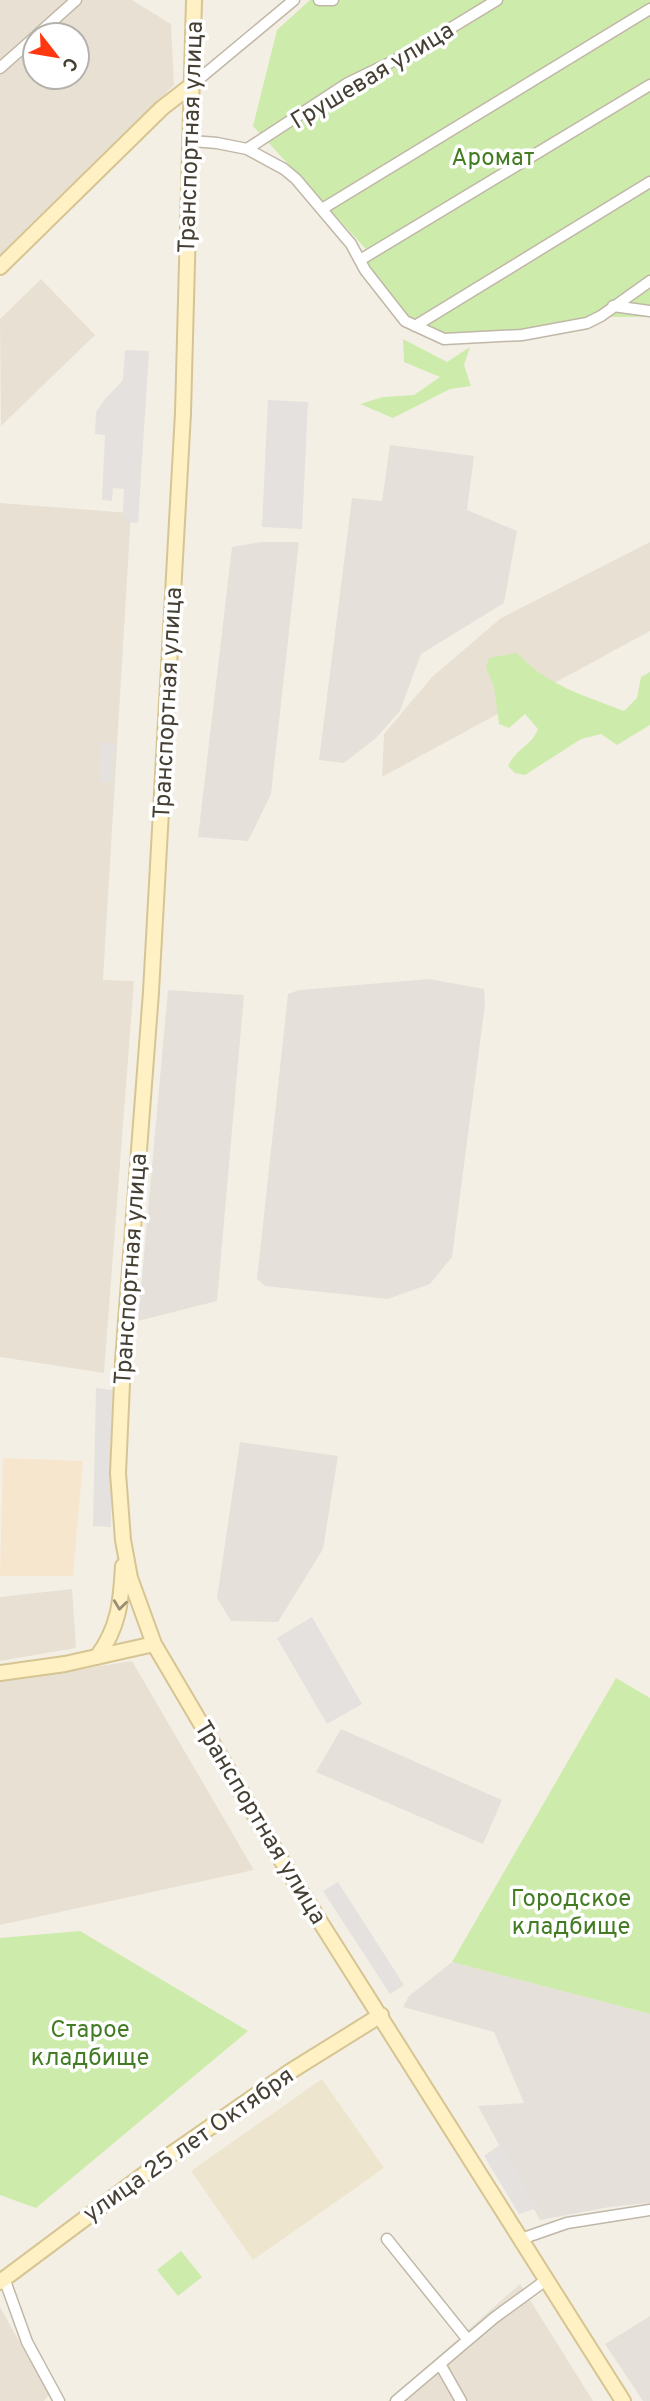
<svg xmlns="http://www.w3.org/2000/svg" width="650" height="2401" font-family="Overpass,sans-serif">
	<style>
		.residential { fill: #e8e1d3; fill-rule: evenodd }
		.commercial { fill: #f7e6ce }
		.industrial { fill: #e6e0da }
		.education { fill: #eee5ce }
		.green { fill: #cdebab }
		.parking { fill: #e4e1de }
		.lines { fill: none; stroke-linecap: round; stroke-linejoin: round }
		.street-casing { stroke: #c0b7a7; stroke-width: 13 }
		.secondary-casing { stroke: #d6c592; stroke-width: 18 }
		.street { stroke: #fff; stroke-width: 10 }
		.secondary { stroke: #fff1c4; stroke-width: 14 }
		.oneway { stroke: #998f75 }
		.labels { text-anchor: middle; stroke-width: 7; stroke-linejoin: round; paint-order: stroke }
		.street-label { font-size: 24px; fill: #463f34; stroke: #fff }
		.park-label { font-size: 24px; fill: #447c24; stroke: #fff }
	</style>
	<rect width="100%" height="100%" fill="#f4efe5"/>
	<path class="residential" d="M0 0H132L171 24 174 85 0 255ZM35 35H77V77H35Z
		M41 279 95 335 1 426 0 319Z
		M0 503 131 513 103 980 134 981 104 1373 0 1357Z
		M650 542V631L382 777 384 734 432 677 501 618Z
		M72 1589 76 1648 0 1661V1597Z
		M132 1661 254 1870 0 1925V1682Z
		M520 2284 593 2401H388Z
		M0 2307 49 2395 44 2401H0Z"/>
	<path class="commercial" d="M3 1458 83 1461 73 1576H0Z"/>
	<path class="industrial" d="M390 445 474 456 467 510 517 531 504 603 421 654 400 711 376 738 344 763 319 760 352 498 382 501Z
		M261 542H299L271 794 248 841 198 837 232 547Z
		M429 979 484 989 485 1004 452 1257 430 1284 388 1299 265 1286 257 1279 288 994 299 990Z
		M168 990 244 995 217 1301 138 1321Z
		M240 1442 338 1456 323 1549 278 1622 231 1621 217 1598Z
		M341 1729 502 1800 483 1844 316 1772Z
		M452 1962 650 2014V2203L610 2207 540 2220 478 2106 524 2103 494 2032 403 2007 409 1996Z
		M650 2316V2401H643L605 2344Z"/>
	<path class="education" d="M322 2079 384 2168 253 2260 191 2171Z"/>
	<path class="green" d="M310 0H650V317H606L524 332 446 336 409 318 369 267 365 248 253 126 277 30Z
		M403 339 447 362 470 347 464 365 471 386 450 389 393 418 360 404 383 397 414 395 440 377 404 362Z
		M517 653C546 685 585 696 624 711L637 698 641 677 650 672V725L617 745 601 734 581 739 525 775 515 773 508 766C515 750 532 745 538 729L525 714 509 728 499 724 494 687 486 667 489 658Z
		M616 1678 650 1698V2014L452 1962Z
		M80 1931 248 2031 36 2208 0 2195V1938Z
		M181 2251 202 2277 178 2296 157 2270Z"/>
	<path class="parking" d="M125 350 149 351 138 523 128 522 123 515 124 489 113 488 112 501 102 500 105 435 95 434 96 412 106 398 123 380Z
		M268 400 308 402 302 529 262 527Z
		M101 742 115 743 113 782H99Z
		M96 1388 113 1390 111 1527 93 1526Z
		M312 1617 362 1704 327 1724 277 1638Z
		M338 1882 404 1985 390 1994 323 1891Z
		M501 2144 537 2208 519 2214 484 2156Z"/>
	<g class="lines">
		<defs>
			<path id="street" d="M319 0H333
				M37 35 76 0
				M0 68 35 37
				M193 84 294 0
				M192 141 217 143 247 149 284 169 296 179 351 244 365 270 405 321 444 339 522 335 587 323 601 316 650 281
				M247 149 348 83 410 53 497 0
				M322 209 650 9
				M360 260 650 85
				M613 306 650 311
				M415 326 650 182
				M387 2239 468 2340
				M521 2239 567 2223 650 2210
				M4 2278 27 2342 59 2401
				M440 2364 461 2401
				M396 2401 494 2318 546 2280"/>
			<path id="secondary" d="M194 0 183 413 151 992 123 1361 118 1473 123 1540 130 1578 154 1644 283 1863 623 2401
				M0 267 162 108 193 84
				M97 1657C119 1627 121 1602 123 1566
				M0 1673 65 1664 154 1644
				M0 2282 170 2155 291 2071 381 2015"/>
		</defs>
		<use href="#street" class="street-casing"/>
		<use href="#secondary" class="secondary-casing"/>
		<use href="#street" class="street"/>
		<use href="#secondary" class="secondary"/>
	</g>
	<defs><path id="oneway-chevron" d="M-2-3.5L2.5 0L-2 3.5" fill="none" stroke-width="1.6" stroke-linecap="round" stroke-linejoin="round" transform="scale(1.75)"/></defs>
	<use class="oneway" href="#oneway-chevron" transform="translate(120 1605) rotate(97)"/>
	<g class="labels">
		<g class="street-label">
			<text transform="translate(372 75) rotate(-31)" y="8">Грушевая улица</text>
			<text transform="translate(190 137) rotate(-88)" y="8">Транспортная улица</text>
			<text transform="translate(167 703) rotate(-87)" y="8">Транспортная улица</text>
			<text transform="translate(130 1269) rotate(-86)" y="8">Транспортная улица</text>
			<text transform="translate(261 1822) rotate(59)" y="8">Транспортная улица</text>
			<text transform="translate(188 2144) rotate(-35)" y="8">улица 25 лет Октября</text>
		</g>
		<g class="park-label">
			<text x="493" y="165">Аромат</text>
			<text x="571" y="1906">Городское<tspan x="571" dy="28">кладбище</tspan></text>
			<text x="90" y="2037">Старое<tspan x="90" dy="28">кладбище</tspan></text>
		</g>
	</g>
	<g transform="translate(56 56) rotate(121)"><circle r="33" fill="#ffffff" stroke="#b5b2ae" stroke-width="2"/>
	<path d="M0-5L12 26L0 18L-12 26Z" fill="#ff3711"/>
	<text y="-10" font-size="19" font-weight="bold" text-anchor="middle" fill="#463f34">С</text>
	</g>
</svg>
